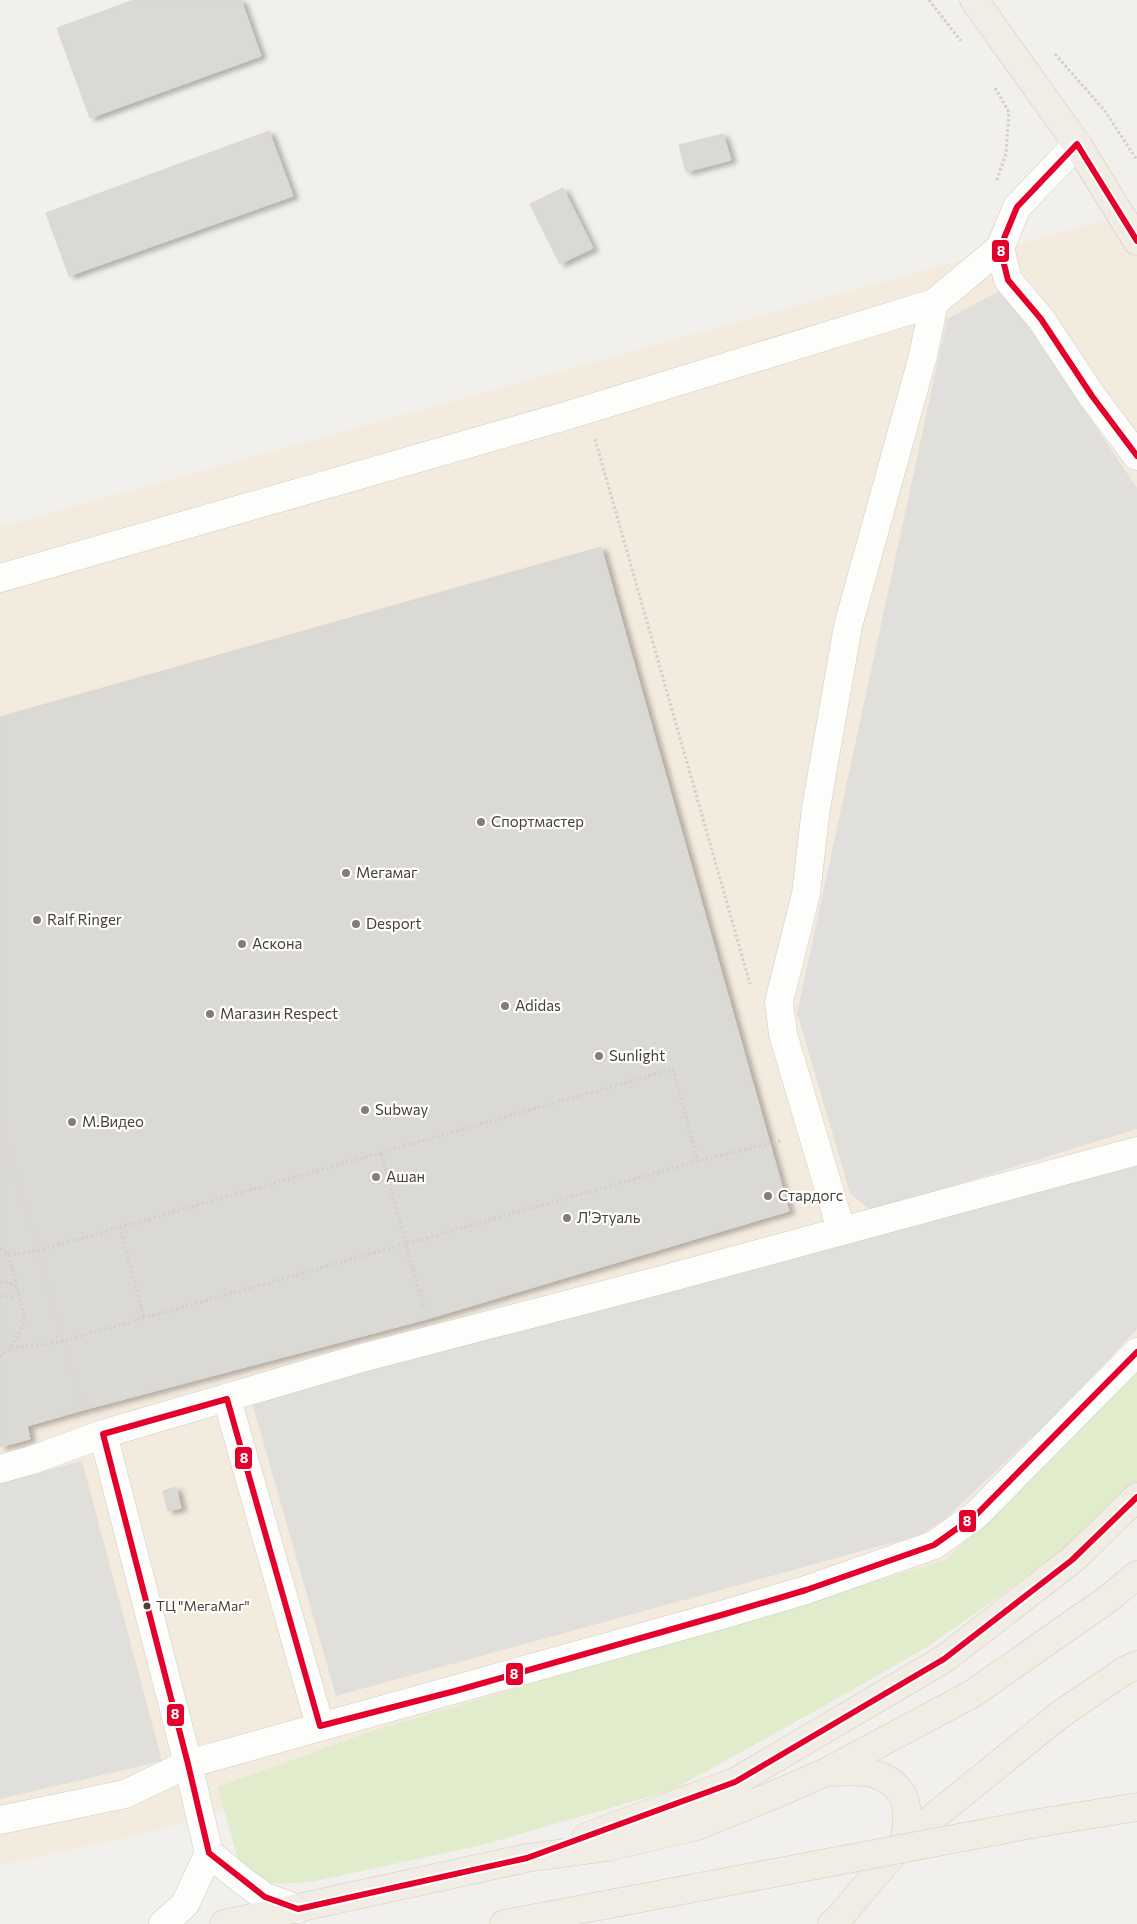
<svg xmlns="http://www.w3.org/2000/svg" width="1137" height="1924" font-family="Commissioner,sans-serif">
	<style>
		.commercial { fill: #f4ebdf }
		.green { fill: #e0eccc }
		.parking { fill: #e1dfdc }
		.building { fill: #dbd9d4; stroke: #dad7d2; filter: url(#shadow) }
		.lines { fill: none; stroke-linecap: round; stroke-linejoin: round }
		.minor-casing { stroke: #cdcbc7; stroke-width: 29 }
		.major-casing { stroke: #d4cbb9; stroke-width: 29 }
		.path { stroke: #d2cfcc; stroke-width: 3; stroke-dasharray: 2.5 2.5; stroke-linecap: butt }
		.minor { stroke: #fdfdfc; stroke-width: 28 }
		.major { stroke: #f1ede4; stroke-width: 28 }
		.major-bridge-casing { stroke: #d4cbb9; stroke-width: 29; stroke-linecap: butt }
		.major-bridge { stroke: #f1ede4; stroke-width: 28 }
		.bus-1-casing { stroke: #fff; stroke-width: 10 }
		.bus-1 { stroke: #e4002b; stroke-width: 6 }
		.poi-dot { fill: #837e76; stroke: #fff; stroke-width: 2 }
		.bus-dot { fill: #484137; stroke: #fff; stroke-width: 2 }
		.labels { text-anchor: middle; stroke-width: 4.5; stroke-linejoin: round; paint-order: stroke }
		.bus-label { font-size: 14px; fill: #484137; stroke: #fff; text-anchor: start }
		.poi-label { font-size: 15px; fill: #484137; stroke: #fff; text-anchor: start }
		.line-badge { stroke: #fff; stroke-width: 2 }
		.badge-label { font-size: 14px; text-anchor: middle; font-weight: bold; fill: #fff }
	</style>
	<defs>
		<filter id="shadow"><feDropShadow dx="5.5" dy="3" stdDeviation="2.5" flood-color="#0004"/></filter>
	</defs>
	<rect width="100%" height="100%" fill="#f1f0ec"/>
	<path class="commercial" d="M1137 211V1453L858 1640 134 1836 0 1865V527Z"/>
	<path class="green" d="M1137 1372V1486L1119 1504 1027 1577 927 1647 815 1711 672 1790 486 1844 311 1882 265 1884 241 1870 218 1787 369 1732 946 1560Z"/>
	<path class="parking" d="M1003 289 1137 488V1129L871 1211 850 1193 797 1013 947 319Z
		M1137 1159V1329L1052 1418 946 1518 920 1535 336 1696 251 1399Z
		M82 1461 162 1761 0 1799V1483Z"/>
	<path class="building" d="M134 0H241L261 56 90 118 57 28Z
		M269 131 293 196 69 276 46 213Z
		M723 134 731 160 686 172 679 145Z
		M563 188 593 248 560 264 530 204Z
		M601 547 789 1211 427 1319 83 1410 0 1119V717Z
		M0 1119 83 1410 27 1426 30 1439 0 1447Z
		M176 1487 181 1508 168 1511 163 1491Z"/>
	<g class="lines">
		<defs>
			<path id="minor" d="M1077 144 1017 207 1000 248 1008 280 1041 319 1092 396 1137 456
				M0 578 569 415 934 303 1000 248
				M841 1230 783 1034 779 1002 806 894 816 808 848 626 923 356 934 303
				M227 1399 320 1726
				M103 1434 188 1764 209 1853 243 1881 265 1897 298 1909
				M0 1469 32 1460 103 1434 358 1359 665 1279 1137 1151
				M0 1820 125 1794 188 1764 725 1614 806 1590 934 1545 976 1515 1137 1352
				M163 1924 185 1904 209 1853"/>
			<path id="major" d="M974 0 1077 144 1137 241
				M827 1772C840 1772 863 1770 875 1774 908 1785 911 1811 904 1841
				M1032 1824 1137 1807
				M586 1837 735 1782 944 1659 1072 1560 1137 1497
				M224 1924 527 1858 608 1847 697 1826 781 1792 826 1772 972 1694 1108 1599 1137 1575
				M504 1924 610 1904
				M832 1924 838 1919 904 1841 1058 1716 1124 1671 1137 1665"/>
		</defs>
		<use href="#minor" class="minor-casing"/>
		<use href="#major" class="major-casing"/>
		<path class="path" d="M929 0 961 41
			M1055 54 1105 111 1137 160
			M995 88 1009 112 1006 154 996 182
			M595 439 750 984
			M381 1154 424 1309
			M120 1227 144 1318
			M0 1249 9 1255 37 1251 673 1069 698 1161
			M0 1282 13 1284
			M0 1296 14 1298
			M11 1347 44 1345 63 1341 698 1161 783 1140
			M0 1357 11 1347 25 1321 9 1255"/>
		<use href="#minor" class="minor"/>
		<use href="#major" class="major"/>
		<defs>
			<path id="major-bridge" d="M610 1904 1032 1824"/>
		</defs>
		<use href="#major-bridge" class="major-bridge-casing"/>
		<use href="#major-bridge" class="major-bridge"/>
		<defs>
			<path id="bus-1" d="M1137 241 1077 144 1017 207 1000 248 1008 280 1041 319 1092 396 1137 456
				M1137 1352 976 1515 934 1545 806 1590 725 1614 455 1691 320 1726 227 1399 103 1434 188 1764 209 1853 265 1897 298 1909 527 1858 735 1782 944 1659 1072 1560 1137 1497"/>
		</defs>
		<use href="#bus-1" class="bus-1-casing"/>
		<use href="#bus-1" class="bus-1"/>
	</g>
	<g class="poi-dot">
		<circle cx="481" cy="822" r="5"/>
		<circle cx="346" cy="873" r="5"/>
		<circle cx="37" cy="920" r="5"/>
		<circle cx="356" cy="924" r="5"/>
		<circle cx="242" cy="944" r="5"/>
		<circle cx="505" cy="1006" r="5"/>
		<circle cx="210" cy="1014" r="5"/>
		<circle cx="599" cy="1056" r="5"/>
		<circle cx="365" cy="1110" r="5"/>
		<circle cx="72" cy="1122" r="5"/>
		<circle cx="376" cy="1177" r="5"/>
		<circle cx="768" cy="1196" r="5"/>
		<circle cx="567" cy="1218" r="5"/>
	</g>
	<circle class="bus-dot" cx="147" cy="1606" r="4.5"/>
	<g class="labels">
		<g class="bus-label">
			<text x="156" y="1611">ТЦ "МегаМаг"</text>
		</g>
		<g class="poi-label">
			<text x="491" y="827">Спортмастер</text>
			<text x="356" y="878">Мегамаг</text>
			<text x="47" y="925">Ralf Ringer</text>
			<text x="366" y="929">Desport</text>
			<text x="252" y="949">Аскона</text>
			<text x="515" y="1011">Adidas</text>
			<text x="220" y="1019">Магазин Respect</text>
			<text x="609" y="1061">Sunlight</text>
			<text x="375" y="1115">Subway</text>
			<text x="82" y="1127">М.Видео</text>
			<text x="386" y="1182">Ашан</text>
			<text x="778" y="1201">Стардогс</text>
			<text x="577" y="1223">Л'Этуаль</text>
		</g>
	</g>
	<g class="line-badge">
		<rect x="991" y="239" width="19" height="24" rx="5" fill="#e4002b"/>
		<rect x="234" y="1446" width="19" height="24" rx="5" fill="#e4002b"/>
		<rect x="958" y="1509" width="19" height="24" rx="5" fill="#e4002b"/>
		<rect x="505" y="1662" width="19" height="24" rx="5" fill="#e4002b"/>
		<rect x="166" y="1703" width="19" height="24" rx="5" fill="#e4002b"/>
	</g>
	<g class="badge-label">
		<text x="1001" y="256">8</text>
		<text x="244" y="1463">8</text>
		<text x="967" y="1526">8</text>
		<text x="514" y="1679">8</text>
		<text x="175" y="1719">8</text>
	</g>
</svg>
